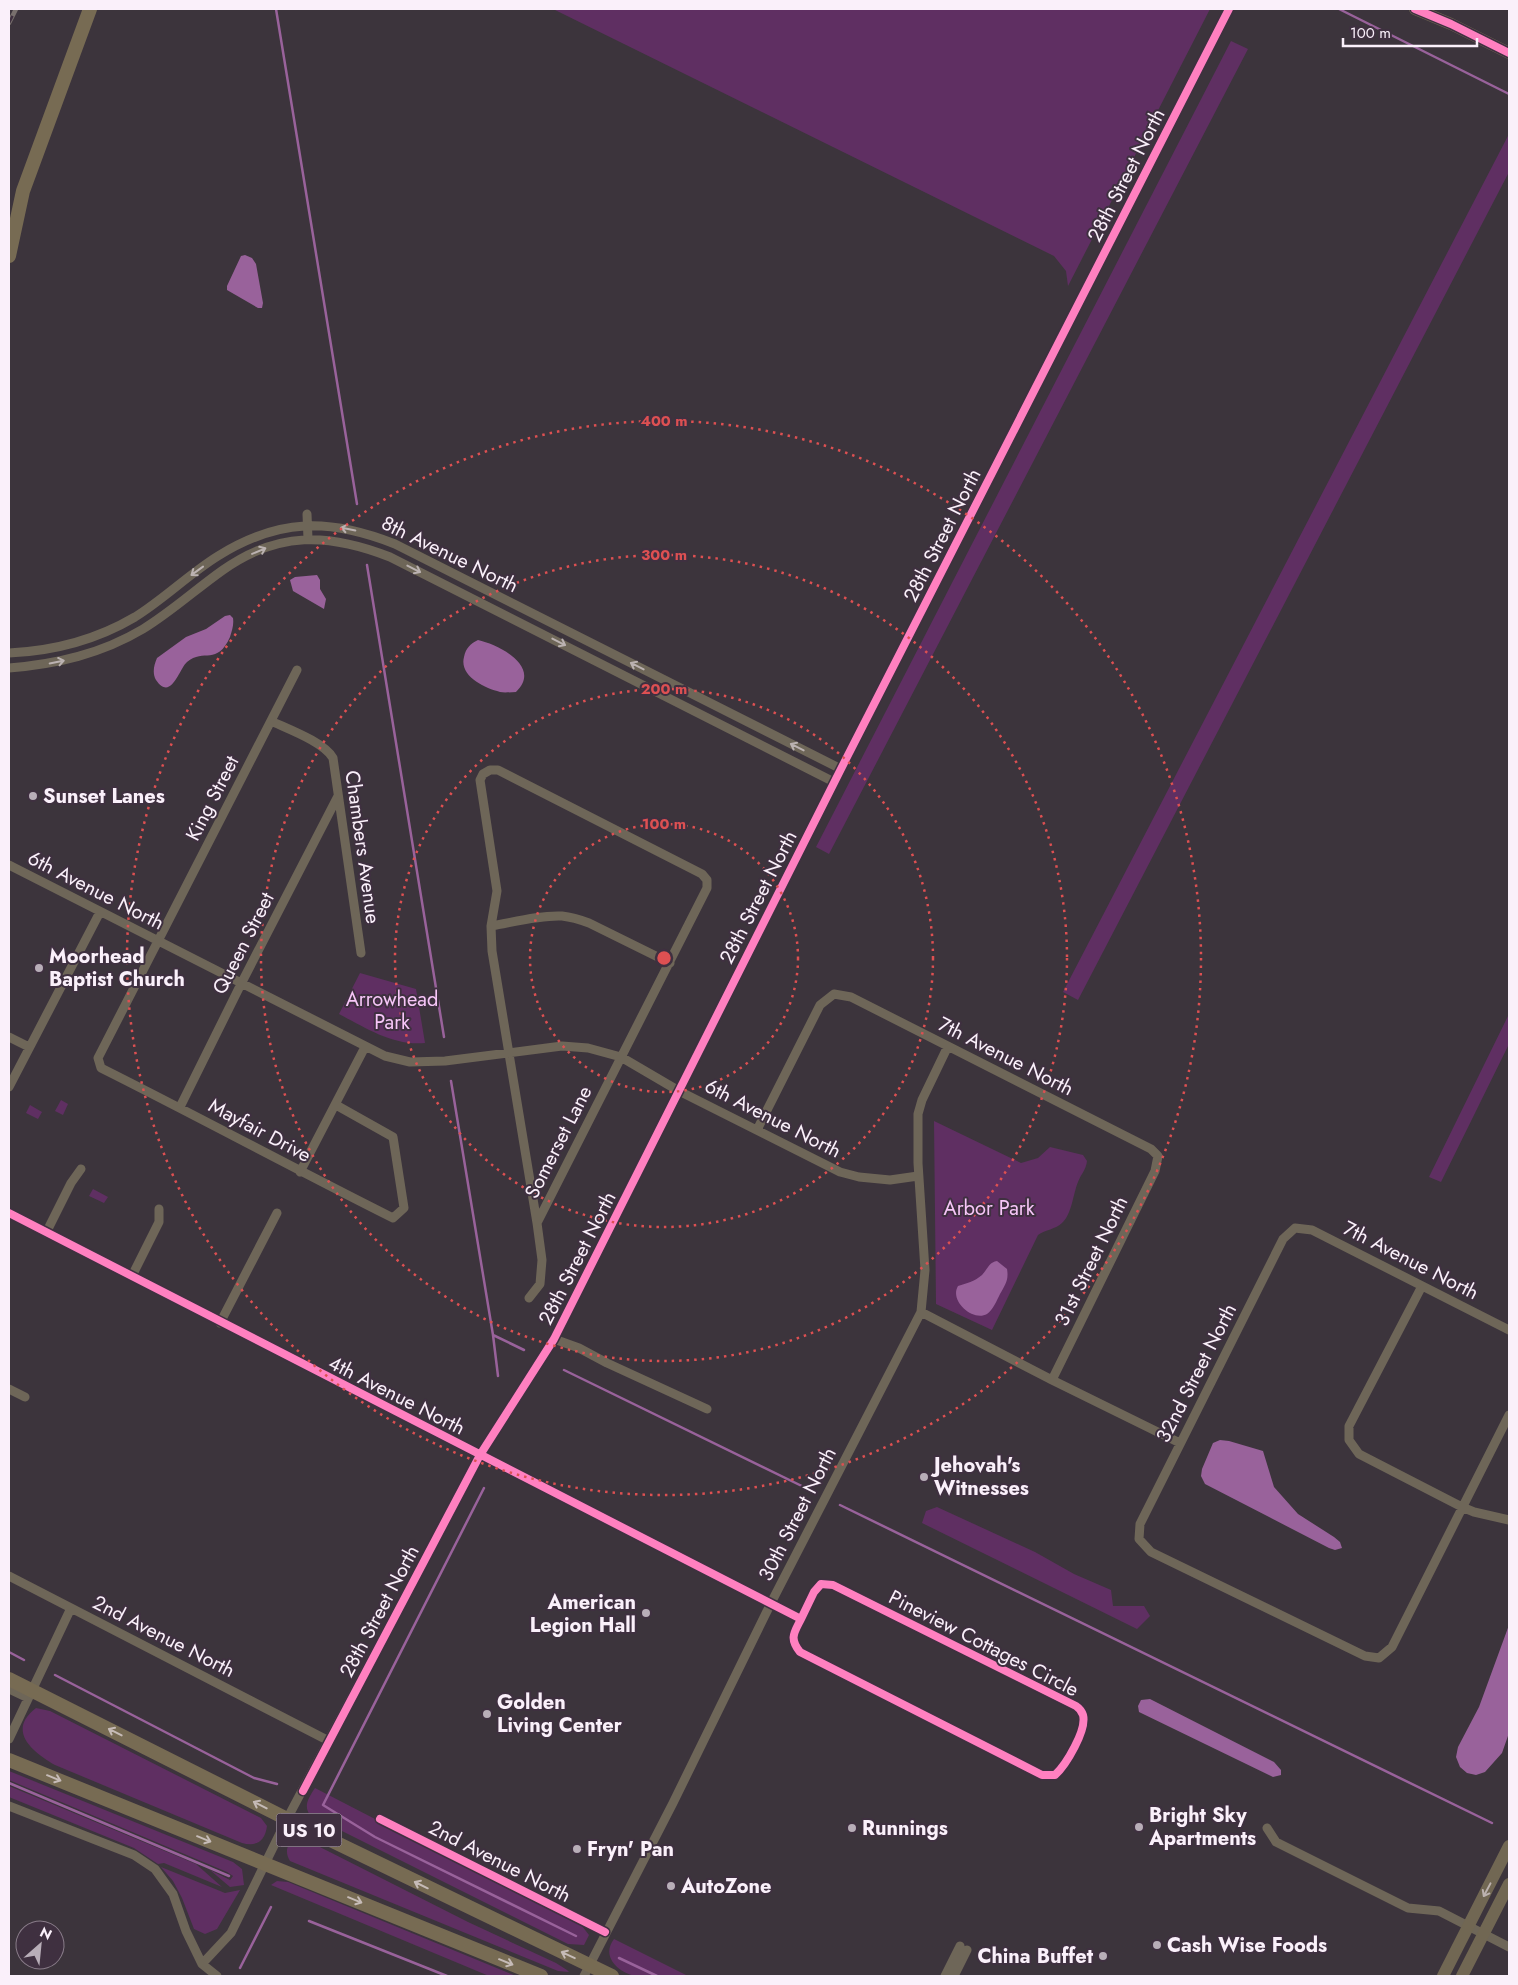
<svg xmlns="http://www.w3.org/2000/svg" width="1518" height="1985" font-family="Jost,sans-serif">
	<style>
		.green { fill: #5f2f62 }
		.water { fill: #99629b }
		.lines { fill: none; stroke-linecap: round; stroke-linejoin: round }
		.stream { stroke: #99629b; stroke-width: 2.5 }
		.street { stroke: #6e6658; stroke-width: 9 }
		.secondary { stroke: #716753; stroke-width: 12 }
		.primary { stroke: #776b53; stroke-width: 14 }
		.rail-casing { stroke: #78706d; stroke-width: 4.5 }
		.rail { stroke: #3f3040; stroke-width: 2.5; stroke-dasharray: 8; stroke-linecap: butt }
		.cycleway-casing { stroke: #3f3040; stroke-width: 11 }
		.cycleway { stroke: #ff80c0; stroke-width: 8 }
		.oneway { stroke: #bbb2b1 }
		.oneway2 { stroke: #c6bbb7 }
		.oneway3 { stroke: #bcb2af }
		.ring { fill: none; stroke: #dd5052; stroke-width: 2.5; stroke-dasharray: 2.5 5 }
		.poi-dot { fill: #b8aeb8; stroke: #3f3040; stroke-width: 2 }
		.labels { text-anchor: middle; stroke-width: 4; stroke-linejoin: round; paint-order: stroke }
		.shield { fill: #3f3040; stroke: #c2b6c2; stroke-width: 1 }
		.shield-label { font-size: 19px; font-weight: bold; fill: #faf0fa }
		.street-label { font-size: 20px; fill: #faf0fa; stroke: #3f3040 }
		.poi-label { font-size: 20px; font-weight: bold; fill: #faf0fa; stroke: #3f3040; text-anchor: start }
		.park-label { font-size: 20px; fill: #f7c6f8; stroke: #3f3040 }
		.centre { fill: #dd5052; stroke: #3f3040; stroke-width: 2.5 }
		.ring-label { font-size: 15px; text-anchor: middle; font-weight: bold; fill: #dd5052; stroke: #3f3040; stroke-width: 4; stroke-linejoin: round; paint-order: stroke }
	</style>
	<rect width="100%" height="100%" fill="#3c343c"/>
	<path class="green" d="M553 9H1210L1068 286 1066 271 1054 256Z
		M1231 41 1248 49 829 854 816 847Z
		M1509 134V172L1078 1000 1063 992Z
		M360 973 416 989 425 1043C393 1046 366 1028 339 1014Z
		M1509 1014V1044L1441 1182 1429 1177Z
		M61 1100 68 1104 63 1115 55 1111Z
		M30 1105 42 1112 38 1119 26 1113Z
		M934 1121 1021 1163 1038 1158 1050 1147 1083 1155 1087 1161C1086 1170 1081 1174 1078 1182 1073 1194 1072 1214 1062 1223 1056 1229 1045 1230 1038 1235L992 1330 936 1304Z
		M93 1189 108 1197 104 1203 89 1196Z
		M937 1507 1035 1552 1074 1574 1111 1590 1113 1606H1144L1150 1616 1137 1629 922 1523 926 1511Z
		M36 1708 50 1711 261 1818 267 1826C265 1841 257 1847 242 1843L55 1765C33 1752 6 1731 36 1708Z
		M9 1771 233 1862 242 1869 244 1885 230 1887 210 1870 230 1880 233 1876 227 1872 9 1780Z
		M9 1786 196 1864 222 1887 164 1863 158 1864 134 1848 9 1797Z
		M315 1788 582 1926 589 1935 584 1945 568 1944 310 1815C303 1806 309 1797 315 1788Z
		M301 1839 312 1843 468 1922 556 1963 567 1970 569 1972 558 1971 290 1861C285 1853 286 1845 294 1840Z
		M161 1867 225 1893 240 1890 217 1929 205 1934 194 1929 182 1898 173 1881Z
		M277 1881 288 1882 516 1976H489L271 1885Z
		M614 1939 688 1976C673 1976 648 1979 635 1976 617 1972 601 1956 614 1939Z"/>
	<path class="water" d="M245 255 252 258 256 264 263 303 262 308H258L227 290V286L241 256Z
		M317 575 320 580V589L326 599 324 609 293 591 290 580 295 577Z
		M230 615 233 618C234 625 232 630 230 637 217 666 204 648 187 662 179 669 171 702 156 680 152 673 154 665 157 658L186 637 206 629 225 616Z
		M478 640C500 645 542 667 516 692 511 692 505 693 500 692 484 688 459 676 464 657 466 648 470 644 478 640Z
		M997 1261 1007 1269C1009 1280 1005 1285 1000 1294 997 1300 993 1310 987 1314 973 1322 949 1301 958 1286 967 1283 974 1282 982 1275 987 1270 989 1262 997 1261Z
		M1220 1440 1229 1441 1263 1451 1274 1487 1298 1514 1334 1537 1340 1542 1342 1548 1335 1550 1329 1548 1205 1484 1201 1476 1202 1469 1213 1443Z
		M1509 1625V1733L1502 1753 1485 1772 1476 1775 1467 1773 1460 1767 1456 1757 1458 1747 1479 1707Z
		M1150 1699 1274 1762 1281 1770V1775L1273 1777 1139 1712 1138 1706 1141 1700Z"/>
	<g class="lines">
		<path class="stream" d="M276 9 357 504
			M1339 9 1509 94
			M367 565 444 1037
			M451 1081 493 1335 498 1376
			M493 1335 524 1350
			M564 1370 810 1490
			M484 1488 323 1805 375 1837 576 1936
			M840 1505 1492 1823
			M9 1652 24 1660
			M55 1675 254 1778 277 1784
			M9 1783 229 1876
			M309 1921 447 1976
			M619 1958 657 1976
			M240 1968 271 1907"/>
		<path class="street" d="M307 514 308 539
			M9 653C54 651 96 640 135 617 164 599 189 574 218 556 279 518 329 518 395 544L841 769
			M9 668C57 664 101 654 143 629 171 612 196 589 223 570 278 531 329 533 390 557L834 782
			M297 670 98 1058 101 1068C199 1117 295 1169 393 1218L404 1208 393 1137 336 1105
			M271 721C288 729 324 742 333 758L361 953
			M490 770H498L702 874 707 880V888L537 1223 492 951 491 926 497 891 480 780 483 774Z
			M9 865 385 1056 410 1062 445 1061 562 1046 588 1048 621 1057 679 1091 840 1172 859 1177 890 1180 918 1176
			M491 926C514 922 539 915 562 916 571 917 581 920 589 923L670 963
			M9 1037 29 1047
			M9 1087 100 912
			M180 1107 241 984 338 796
			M757 1130 820 1005 834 994 851 997 1151 1149 1158 1156 1155 1171 1052 1380
			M300 1172 365 1047
			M9 1213 801 1619C794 1633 789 1638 800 1652L1042 1775H1055C1066 1765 1087 1730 1083 1715 1082 1712 1079 1708 1076 1706L833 1585 821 1584 814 1592 801 1619
			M46 1233 71 1183 81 1169
			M132 1276 159 1222V1209
			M1422 1286 1349 1426V1440L1359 1454 1462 1507 1474 1512 1509 1520
			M529 1298 540 1284 542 1260 537 1223
			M921 1312 1052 1380 1180 1443
			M220 1323 277 1213
			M1509 1330 1312 1230 1295 1228 1283 1239 1140 1524 1139 1539 1151 1552 1365 1656 1379 1658 1392 1647 1509 1415
			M554 1339 579 1348 607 1363 707 1409
			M9 1389 25 1397
			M9 1576 329 1741
			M9 1689 28 1698
			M9 1739 71 1608
			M9 1806 134 1855 155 1869 173 1894 186 1931 202 1964 217 1976
			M380 1819 605 1932
			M1267 1828 1276 1842 1408 1908 1439 1911 1509 1947
			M202 1964 231 1933 287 1819 480 1455 554 1339 846 759 1229 9
			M584 1976 673 1803 771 1603 921 1312 925 1270 918 1163V1114L922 1100 948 1046
			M945 1976 960 1946
			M954 1976 967 1950"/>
		<path class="secondary" d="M1415 9 1451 24 1509 53
			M1443 1976 1509 1846
			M1462 1976 1509 1884"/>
		<path class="primary" d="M9 256 23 191 90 9
			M9 1679 287 1819 612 1976
			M9 1760 541 1976"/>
		<defs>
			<path id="rail" d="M9 23 16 9"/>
		</defs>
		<use href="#rail" class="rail-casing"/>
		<use href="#rail" class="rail"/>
		<defs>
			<path id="cycleway" d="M1415 9 1451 24 1509 53
				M9 1213 801 1619C794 1633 789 1638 800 1652L1042 1775H1055C1066 1765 1087 1730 1083 1715 1082 1712 1079 1708 1076 1706L833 1585 821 1584 814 1592 801 1619
				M303 1791 480 1455 554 1339 846 759 1229 9
				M380 1819 605 1932"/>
		</defs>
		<use href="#cycleway" class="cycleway-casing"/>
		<use href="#cycleway" class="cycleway"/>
	</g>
	<defs><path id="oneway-shaft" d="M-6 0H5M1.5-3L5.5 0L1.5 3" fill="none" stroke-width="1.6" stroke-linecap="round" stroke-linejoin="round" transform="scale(1.25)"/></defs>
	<g class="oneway">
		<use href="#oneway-shaft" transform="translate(348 529) rotate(-168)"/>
		<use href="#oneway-shaft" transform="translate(259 551) rotate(-23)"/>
		<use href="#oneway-shaft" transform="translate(414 569) rotate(27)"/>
		<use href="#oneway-shaft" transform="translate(197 571) rotate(144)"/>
		<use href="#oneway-shaft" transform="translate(559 642) rotate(27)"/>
		<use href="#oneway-shaft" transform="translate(57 662) rotate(-11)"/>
		<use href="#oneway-shaft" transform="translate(637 666) rotate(-153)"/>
		<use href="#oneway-shaft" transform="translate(797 747) rotate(-153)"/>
	</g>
	<g class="oneway2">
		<use href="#oneway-shaft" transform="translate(115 1732) rotate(-153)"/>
		<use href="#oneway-shaft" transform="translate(54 1778) rotate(22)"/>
		<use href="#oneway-shaft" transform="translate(260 1805) rotate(-153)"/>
		<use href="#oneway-shaft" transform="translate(204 1839) rotate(22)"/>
		<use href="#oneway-shaft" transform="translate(421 1885) rotate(-154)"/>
		<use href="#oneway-shaft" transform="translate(355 1900) rotate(22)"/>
		<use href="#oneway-shaft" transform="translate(568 1955) rotate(-155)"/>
		<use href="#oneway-shaft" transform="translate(506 1962) rotate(22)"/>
	</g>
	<use class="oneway3" href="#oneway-shaft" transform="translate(1487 1890) rotate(118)"/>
	<g class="ring">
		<circle cx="664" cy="958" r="134"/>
		<circle cx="664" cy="958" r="269"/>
		<circle cx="664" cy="958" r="403"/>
		<circle cx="664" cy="958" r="537"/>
	</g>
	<g class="poi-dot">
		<circle cx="33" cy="796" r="5"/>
		<circle cx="39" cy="968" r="5"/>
		<circle cx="924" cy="1477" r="5"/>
		<circle cx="646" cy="1613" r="5"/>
		<circle cx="487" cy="1714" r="5"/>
		<circle cx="1139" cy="1827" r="5"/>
		<circle cx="852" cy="1828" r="5"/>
		<circle cx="577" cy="1849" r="5"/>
		<circle cx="671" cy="1886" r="5"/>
		<circle cx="1157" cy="1945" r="5"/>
		<circle cx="1103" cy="1956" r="5"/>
	</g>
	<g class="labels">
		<rect class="shield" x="276.5" y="1813.5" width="65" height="33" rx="4"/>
		<g class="shield-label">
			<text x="309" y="1837">US 10</text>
		</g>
		<g class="street-label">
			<text transform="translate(1126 175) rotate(-63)" y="7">28th Street North</text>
			<text transform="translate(942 535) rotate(-63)" y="7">28th Street North</text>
			<text transform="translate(450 554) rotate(26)" y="7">8th Avenue North</text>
			<text transform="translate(212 798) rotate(-63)" y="7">King Street</text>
			<text transform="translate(363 847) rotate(82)" y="7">Chambers Avenue</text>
			<text transform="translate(96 890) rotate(27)" y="7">6th Avenue North</text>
			<text transform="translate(758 897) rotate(-63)" y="7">28th Street North</text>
			<text transform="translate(243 943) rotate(-63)" y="7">Queen Street</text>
			<text transform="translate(1006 1056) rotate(27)" y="7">7th Avenue North</text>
			<text transform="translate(773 1118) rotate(27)" y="7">6th Avenue North</text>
			<text transform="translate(260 1130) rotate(28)" y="7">Mayfair Drive</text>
			<text transform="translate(558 1142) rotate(-63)" y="7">Somerset Lane</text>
			<text transform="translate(577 1258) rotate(-63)" y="7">28th Street North</text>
			<text transform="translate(1411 1260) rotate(27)" y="7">7th Avenue North</text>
			<text transform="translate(1091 1261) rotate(-64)" y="7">31st Street North</text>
			<text transform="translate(1196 1373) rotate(-63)" y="7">32nd Street North</text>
			<text transform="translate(397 1395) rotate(27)" y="7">4th Avenue North</text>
			<text transform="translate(797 1514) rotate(-63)" y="7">30th Street North</text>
			<text transform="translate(379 1611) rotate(-62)" y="7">28th Street North</text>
			<text transform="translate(164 1636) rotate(27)" y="7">2nd Avenue North</text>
			<text transform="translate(984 1643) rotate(27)" y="7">Pineview Cottages Circle</text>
			<text transform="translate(500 1861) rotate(27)" y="7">2nd Avenue North</text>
		</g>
		<g class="poi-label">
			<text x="43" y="803">Sunset Lanes</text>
			<text x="49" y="963">Moorhead<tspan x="49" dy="23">Baptist Church</tspan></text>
			<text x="934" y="1472">Jehovah's<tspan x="934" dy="23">Witnesses</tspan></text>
			<text x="636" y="1609" text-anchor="end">American<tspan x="636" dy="23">Legion Hall</tspan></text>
			<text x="497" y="1709">Golden<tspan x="497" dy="23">Living Center</tspan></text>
			<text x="1149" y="1822">Bright Sky<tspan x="1149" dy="23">Apartments</tspan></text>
			<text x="862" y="1835">Runnings</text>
			<text x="587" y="1856">Fryn' Pan</text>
			<text x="681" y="1893">AutoZone</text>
			<text x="1167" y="1952">Cash Wise Foods</text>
			<text x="1093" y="1963" text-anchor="end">China Buffet</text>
		</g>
		<g class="park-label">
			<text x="392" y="1006">Arrowhead<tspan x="392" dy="23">Park</tspan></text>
			<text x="989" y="1215">Arbor Park</text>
		</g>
	</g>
	<circle cx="664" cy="958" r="8" class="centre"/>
	<g class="ring-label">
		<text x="664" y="426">400 m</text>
		<text x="664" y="560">300 m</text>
		<text x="664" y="694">200 m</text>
		<text x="664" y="829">100 m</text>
	</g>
	<rect width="1518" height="1985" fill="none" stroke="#faf0fa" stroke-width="20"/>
	<g transform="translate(40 1945) rotate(27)"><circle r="24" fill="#3f3040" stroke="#8a7d8a"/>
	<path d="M0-4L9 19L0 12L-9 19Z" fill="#b8aeb8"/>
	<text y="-8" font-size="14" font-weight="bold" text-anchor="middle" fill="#faf0fa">N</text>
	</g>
	<path d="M1343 38v8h134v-8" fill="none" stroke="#faf0fa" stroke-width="2.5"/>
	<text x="1350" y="38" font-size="15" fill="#faf0fa" stroke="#3f3040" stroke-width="4" paint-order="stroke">100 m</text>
</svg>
